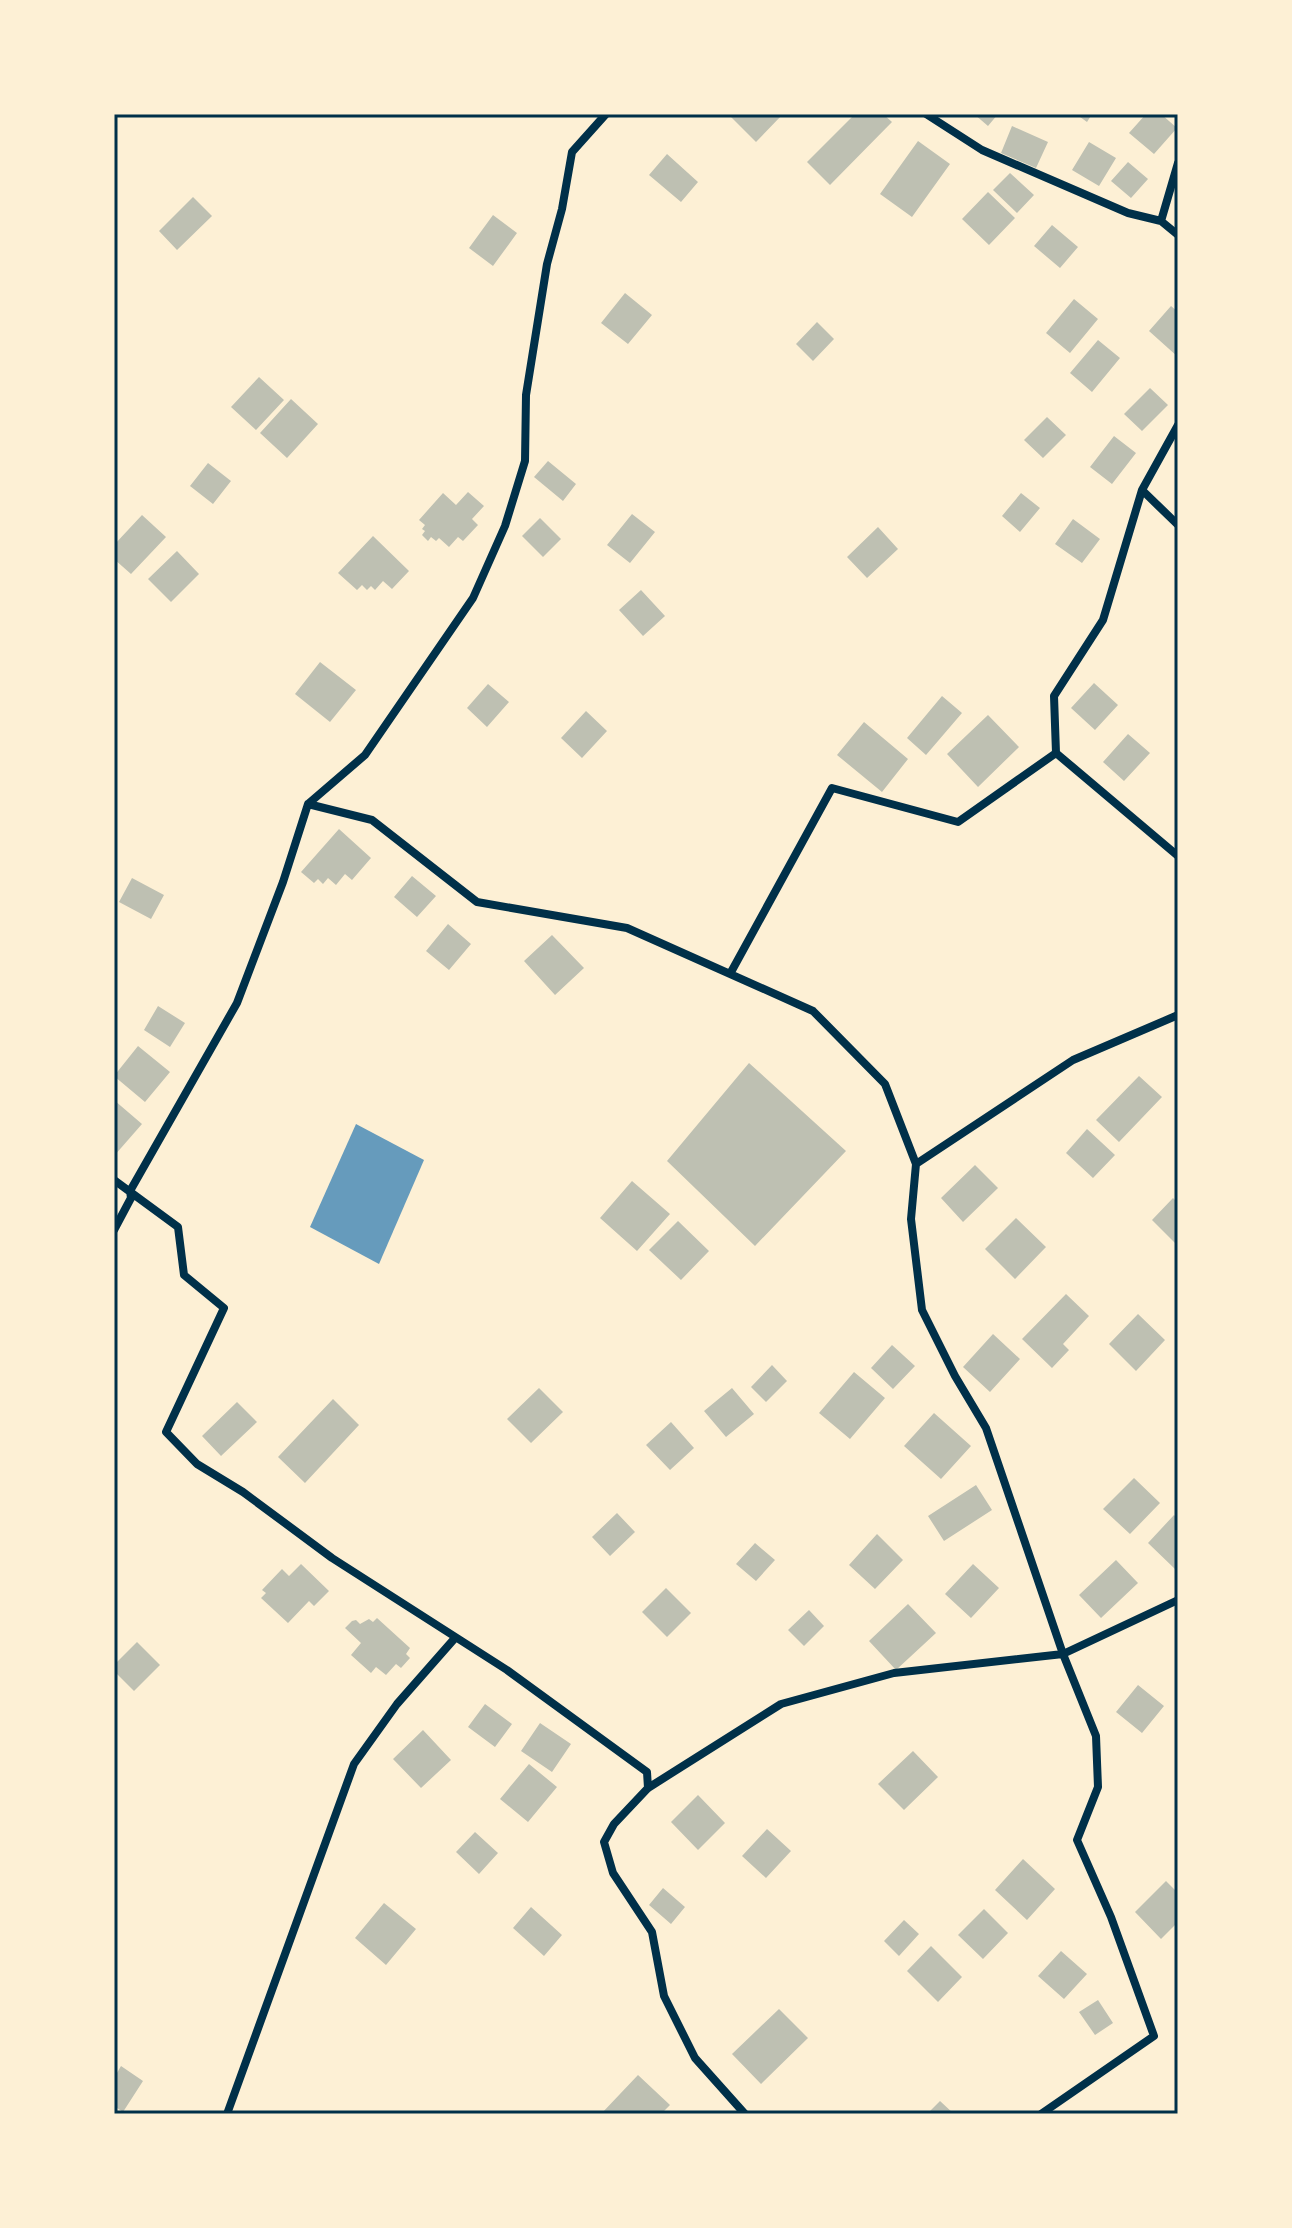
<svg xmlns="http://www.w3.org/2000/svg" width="1292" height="2228" font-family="Roboto,sans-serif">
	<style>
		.water { fill: #669bbc }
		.building { fill: #bec0b2 }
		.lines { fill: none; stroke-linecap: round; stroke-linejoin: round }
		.minor { stroke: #003049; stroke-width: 8 }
		.neatline { fill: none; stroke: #003049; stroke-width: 3 }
	</style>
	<rect width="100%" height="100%" fill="#fdf0d5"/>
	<path class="water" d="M356 1124 424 1160 379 1264 310 1227Z"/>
	<path class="building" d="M728 114H783L756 142Z
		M855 114H883L892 122 830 185 807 162Z
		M974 114H998L988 126Z
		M1076 114H1092L1087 122Z
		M1146 114H1161L1177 128 1154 154 1129 133Z
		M1012 126 1048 142 1036 168 1001 153Z
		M918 141 950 164 912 217 880 194Z
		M1089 142 1116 158 1099 186 1072 170Z
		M667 154 698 182 681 202 649 175Z
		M1128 162 1148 179 1131 198 1111 181Z
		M1010 173 1034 195 1017 213 993 190Z
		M988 192 1015 218 989 245 962 219Z
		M193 197 212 216 177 250 159 231Z
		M493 215 517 233 493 266 469 248Z
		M1052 225 1078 247 1060 268 1034 246Z
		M625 293 652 315 628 344 601 323Z
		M1074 299 1098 319 1070 353 1046 333Z
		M1171 306 1178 312V357L1149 331Z
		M817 322 834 339 813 361 796 344Z
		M1098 340 1120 358 1092 392 1070 373Z
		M259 377 284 400 256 430 231 407Z
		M1150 388 1168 405 1142 431 1124 414Z
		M291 399 318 424 287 458 260 433Z
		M1047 417 1066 435 1043 458 1024 440Z
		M1114 436 1136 453 1112 484 1090 467Z
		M548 461 576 484 563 501 534 477Z
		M208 463 231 481 213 504 190 486Z
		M468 492 484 506 472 519 478 525 463 541 458 537 449 547 439 538 436 541 431 537 428 541 422 535 425 531 422 529 425 525 419 520 443 493 456 505Z
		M1021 493 1040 508 1020 532 1002 516Z
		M632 514 655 532 630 563 607 545Z
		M142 515 166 537 131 574 114 559V545Z
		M540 518 561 539 543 557 522 536Z
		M1073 519 1100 539 1082 563 1055 544Z
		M878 527 898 549 867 578 847 557Z
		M373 536 409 571 392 589 383 581 375 590 371 586 367 590 362 585 357 590 338 573Z
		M177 551 199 574 171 602 148 579Z
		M641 590 665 616 643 636 619 610Z
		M320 662 356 690 330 722 295 694Z
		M1094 683 1118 705 1095 730 1071 708Z
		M488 684 509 702 487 727 467 708Z
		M942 696 962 713 926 755 907 738Z
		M586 711 607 731 582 758 561 738Z
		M988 715 1019 747 978 787 947 754Z
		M864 722 908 759 882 792 837 755Z
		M1128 734 1150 753 1124 781 1103 762Z
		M339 829 371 858 352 880 345 874 336 885 328 878 323 884 318 879 314 883 301 872Z
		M412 876 436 896 417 917 394 897Z
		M132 878 164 895 151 919 119 902Z
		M448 924 471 944 449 970 426 951Z
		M552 935 584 968 555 995 524 961Z
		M158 1006 185 1023 170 1047 144 1030Z
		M138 1046 170 1072 145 1102 114 1076Z
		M749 1063 846 1151 755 1246 667 1161Z
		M1139 1076 1162 1097 1119 1142 1096 1120Z
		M114 1100 142 1124 114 1156Z
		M1087 1129 1115 1155 1093 1178 1066 1153Z
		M975 1165 998 1188 963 1222 941 1198Z
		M632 1181 670 1214 637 1251 600 1218Z
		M1173 1198 1178 1203V1240L1175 1243 1152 1220Z
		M1016 1218 1046 1247 1015 1279 985 1249Z
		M678 1221 709 1251 681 1280 649 1250Z
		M1066 1294 1089 1316 1063 1344 1069 1350 1052 1368 1022 1339Z
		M1138 1314 1165 1340 1136 1371 1109 1344Z
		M993 1334 1020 1359 990 1392 963 1367Z
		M892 1345 915 1366 893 1389 871 1368Z
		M772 1365 787 1381 766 1402 751 1387Z
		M854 1372 885 1398 850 1439 819 1413Z
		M539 1388 563 1412 531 1443 507 1419Z
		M732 1388 754 1414 726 1437 704 1411Z
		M333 1399 359 1425 305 1483 278 1457Z
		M237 1402 257 1422 221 1456 202 1436Z
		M934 1413 971 1446 941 1479 904 1446Z
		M671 1422 694 1448 670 1470 646 1445Z
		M1134 1478 1160 1503 1130 1534 1103 1509Z
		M976 1485 992 1510 944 1541 928 1516Z
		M617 1513 635 1532 610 1556 592 1537Z
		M1174 1515 1178 1519V1566L1175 1569 1148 1543Z
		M877 1534 903 1560 875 1589 849 1565Z
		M755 1543 775 1560 756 1581 736 1564Z
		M1116 1560 1138 1583 1101 1618 1079 1595Z
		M301 1564 329 1591 314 1606 309 1601 288 1623 261 1598 266 1593 262 1590 282 1569 289 1576Z
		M973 1564 999 1588 971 1618 945 1594Z
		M666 1588 691 1613 667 1637 642 1612Z
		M908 1604 936 1633 896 1670 869 1641Z
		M809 1610 824 1626 804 1646 788 1630Z
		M377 1618 410 1648 406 1654 410 1658 401 1668 396 1664 386 1675 376 1667 371 1673 351 1655 361 1643 345 1628 352 1621 356 1620 360 1624 369 1619 373 1622Z
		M137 1642 160 1665 134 1691 114 1671V1665Z
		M1138 1685 1164 1706 1142 1733 1116 1712Z
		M485 1704 512 1724 495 1747 468 1727Z
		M540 1723 571 1744 552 1772 521 1751Z
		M423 1730 451 1760 421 1788 393 1759Z
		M913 1751 938 1777 904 1810 878 1784Z
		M529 1764 557 1787 528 1822 500 1799Z
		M698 1795 725 1823 698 1850 671 1822Z
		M767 1829 791 1851 766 1878 742 1856Z
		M475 1832 498 1853 479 1874 456 1852Z
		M1023 1859 1055 1889 1027 1920 995 1890Z
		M1166 1881 1178 1893V1922L1161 1939 1135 1912Z
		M663 1888 685 1907 671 1924 649 1905Z
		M384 1903 416 1929 386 1965 355 1938Z
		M531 1907 562 1935 544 1956 513 1928Z
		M984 1909 1008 1933 983 1959 958 1935Z
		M904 1920 919 1934 899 1956 884 1941Z
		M931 1946 962 1977 938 2002 907 1971Z
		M1061 1951 1087 1974 1064 1999 1038 1976Z
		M1098 2000 1113 2023 1095 2035 1079 2012Z
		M779 2009 808 2038 761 2084 732 2054Z
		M121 2066 143 2081 123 2112 114 2106V2078Z
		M638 2075 670 2105 661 2114H601Z
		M940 2101 954 2114H927Z"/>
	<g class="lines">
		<path class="minor" d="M926 114 982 150 1128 213 1161 221 1178 235
			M1161 221 1178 163
			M1178 425 1142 490 1178 525
			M1056 753 1054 696 1103 620 1142 490
			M308 804 372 820 477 902 627 928 813 1011 885 1084 916 1164
			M730 974 832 788 958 822 1056 753 1178 856
			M114 1180 178 1227 184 1275 224 1308 166 1432 197 1464 243 1492 332 1558 507 1670 647 1772 648 1788
			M114 1230 131 1198 130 1191 237 1003 283 882 308 804 365 755 473 598 505 526 525 461 526 395 547 264 562 209 572 152 606 114
			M227 2114 354 1764 397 1704 455 1638
			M745 2114 695 2058 664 1996 652 1932 613 1873 604 1842 614 1824 648 1788 781 1704 894 1673 1063 1654 1178 1600
			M1041 2114 1154 2036 1111 1917 1077 1840 1098 1787 1096 1736 1063 1654 986 1428 955 1376 922 1310 911 1219 916 1164 1073 1060 1178 1015"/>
	</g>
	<rect width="1292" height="2228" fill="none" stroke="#fdf0d5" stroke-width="232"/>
	<rect x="116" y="116" width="1060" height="1996" class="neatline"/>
</svg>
